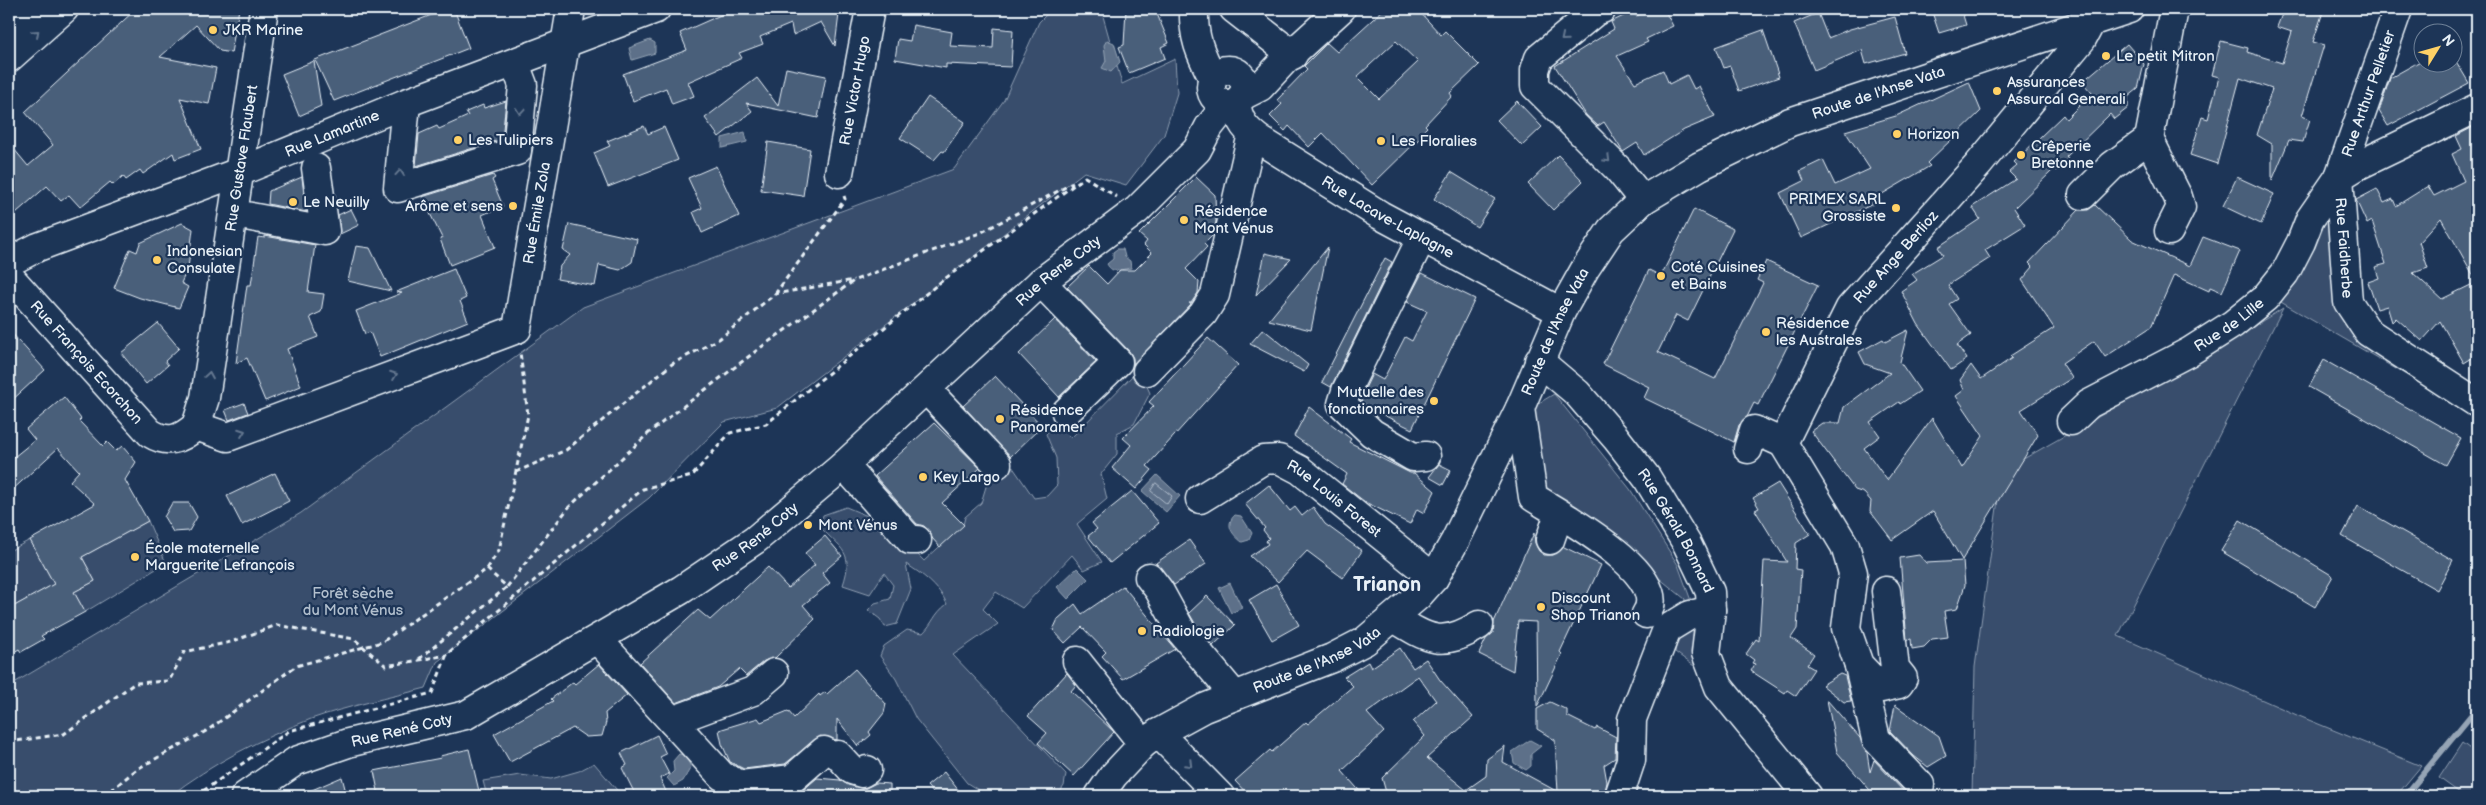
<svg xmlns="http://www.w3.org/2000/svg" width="2486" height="805" font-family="'Balsamiq Sans',sans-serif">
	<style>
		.green { fill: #374d6c; stroke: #909fb2 }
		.water { fill: #5d7089; stroke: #95a4b5 }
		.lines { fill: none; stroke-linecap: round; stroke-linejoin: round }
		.shore { stroke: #b0bdcc; stroke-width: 1 }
		.stream { stroke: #95a4b5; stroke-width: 6 }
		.building { fill: #495e7a; stroke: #e8f1f8; fill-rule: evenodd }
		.minor-casing { stroke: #e8f1f8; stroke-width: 31 }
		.major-casing { stroke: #e8f1f8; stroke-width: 31 }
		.path { stroke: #e8f1f8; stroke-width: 3; stroke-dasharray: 5 4; stroke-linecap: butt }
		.minor { stroke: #1d3557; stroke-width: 28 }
		.major { stroke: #1d3557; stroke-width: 28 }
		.oneway { stroke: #64778f }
		.poi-dot { fill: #ffd166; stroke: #1d3557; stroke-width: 2 }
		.labels { text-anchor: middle; stroke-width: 4.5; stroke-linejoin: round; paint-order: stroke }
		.poi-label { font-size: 15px; fill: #e8f1f8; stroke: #1d3557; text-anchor: start }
		.street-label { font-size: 15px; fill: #e8f1f8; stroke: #1d3557 }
		.park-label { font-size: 15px; fill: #b3c0ce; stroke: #1d3557 }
		.district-label { font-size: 20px; font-weight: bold; fill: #e8f1f8; stroke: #1d3557 }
	</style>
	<rect width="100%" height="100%" fill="#1d3557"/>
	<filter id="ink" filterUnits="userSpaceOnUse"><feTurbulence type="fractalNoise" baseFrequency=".02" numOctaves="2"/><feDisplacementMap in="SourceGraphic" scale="10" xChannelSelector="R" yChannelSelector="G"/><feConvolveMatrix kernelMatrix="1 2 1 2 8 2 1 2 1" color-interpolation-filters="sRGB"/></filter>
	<g filter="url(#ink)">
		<path class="green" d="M1052 9H1101L1122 84 1175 59 1177 93 1164 135 1126 185 1084 172 777 408 724 422 649 498 437 662 426 688C388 698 348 706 311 719 262 738 211 764 170 796H9V686L301 513 583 307 954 169 1004 100 1039 22Z
			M2330 219C2332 245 2331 296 2342 318 2353 344 2449 398 2477 416L2279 301 2317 224Z
			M2283 308 2118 636 2299 716 2421 766 2396 796H1972L1975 667 2002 471 2201 359Z
			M1139 369 1150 393 1134 424 1117 433V454L1101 474 1107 499 1077 524 1102 562 1084 570 1072 555 1022 608 996 592 983 609 998 624 953 655 1066 774 1064 786 1057 796H988L967 783 916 719 896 679 880 656 884 646 907 630 923 633C934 622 933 615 947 604 939 586 922 574 906 564L911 589 897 624 885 627 880 619 868 610 875 603 890 599 893 585 884 573 870 594 843 585C854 552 842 550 820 527L823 515 846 507 889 525 924 561 963 525 965 517 981 503 988 480 1012 466 1034 498 1047 496 1057 485 1056 458 1046 434 1056 423 1071 438Z
			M1554 394 1630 489 1678 565 1698 620 1694 666 1675 652 1685 599 1546 487 1534 406Z
			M148 521 166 563 85 612 74 592 95 581 82 557Z
			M30 540 54 584 9 609V551Z
			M2462 743 2477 754V796H2464L2439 778Z
			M594 763 622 796H487L483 781 520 775 551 779 579 771Z"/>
		<path class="water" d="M650 40 655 43V53L632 60 629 48Z
			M1107 40 1114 43 1120 62 1111 72 1102 68 1106 61 1104 45Z
			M745 132 747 142 722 148V138Z
			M1117 249H1123L1125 257 1130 261 1131 268C1120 269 1113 275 1107 264L1113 259V252Z
			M1157 475 1180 496 1166 512 1142 491Z
			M1235 515 1241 516 1252 533 1249 540 1242 542C1233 535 1224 525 1235 515Z
			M1077 568 1088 579 1068 599 1057 587Z
			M1230 583 1242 608 1231 613 1219 588Z
			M1530 740 1541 746 1531 754V766L1526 770 1514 763 1512 752Z
			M679 754 685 755 691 767 683 781 674 786 667 778 674 771 673 761Z"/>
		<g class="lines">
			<path class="shore" d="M1156 483 1172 496 1167 504 1151 491Z"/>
			<path class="stream" d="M2405 796 2477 708"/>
		</g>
		<path class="building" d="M136 9H239L231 53 220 51 196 25 160 57 216 68 209 104 180 98 201 149 175 159 173 153 143 174 140 170 126 180 123 176 113 185 110 182 80 207 69 195 61 201 47 186 9 219V143L28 166 53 145 25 112Z
			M447 9H454L469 48 334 101 315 60Z
			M734 9H851L839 14 835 46 821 22 793 35 791 24 760 37 763 44 739 53 742 58 688 82 694 96 672 104 666 88 633 101 623 74 687 50 680 33Z
			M1126 9H1155L1169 43 1161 47 1165 58 1129 73 1119 47 1124 45Z
			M1384 9H1417L1441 35 1445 31 1479 65 1450 93 1452 96 1425 125 1427 127 1420 134 1422 136 1372 185 1323 133 1309 147 1289 126 1285 131 1270 116 1282 104 1277 100 1307 69 1304 66 1327 43 1337 52ZM1396 41 1418 62 1379 99 1357 77Z
			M1652 9H1664L1673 26 1646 39 1648 42 1617 56 1635 83 1663 70 1669 84 1687 75 1694 89 1699 86 1715 117 1684 130 1644 155 1637 143 1623 152 1604 122 1598 126 1586 115 1555 66 1614 29 1611 22 1634 11 1636 16Z
			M1931 9H1961L1966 25 1939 33Z
			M2284 9H2324L2313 42 2324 45 2302 116 2310 119 2303 142 2289 140 2272 181V144L2257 135 2272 89 2240 78 2217 164 2190 155 2202 117 2208 119 2219 77 2212 75 2221 41 2248 48 2247 52 2282 63 2292 32 2277 27Z
			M1818 13 1828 38 1850 29 1895 17 1905 53 1866 64 1862 50 1814 70 1794 23Z
			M913 25 952 32 950 46 993 48 994 28 1013 30 1011 67 946 64V68L895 59 898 39 910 41Z
			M1763 30 1779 77 1739 91 1730 66 1724 68 1716 47Z
			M2127 44 2144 64 2138 89 2128 97V108L2114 119 2110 114 2066 157 2068 159 2056 171 2054 169 2014 208 2025 225 1985 250 1990 258 1948 285 1957 299 1949 304 1971 335 1957 345 1967 359 1951 370 1918 324 1901 291 1917 280 1912 274 1943 255 1938 247 1980 219 1972 207 2016 179 2009 172 2017 165 2014 162 2063 115 2066 119 2092 93 2082 82Z
			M2454 58 2469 83 2388 126 2379 111 2390 78 2424 59V62H2454Z
			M314 61 321 106 299 116 282 74Z
			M786 68 826 76 818 118 746 103 752 111 719 137 705 118 757 78 778 106Z
			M1969 82 1981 111 1927 163 1930 166 1872 200 1873 204 1801 238 1780 193 1804 181 1800 171 1823 160 1835 185 1870 169 1845 131 1896 116Z
			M928 97 965 122 944 152 942 151 934 160 900 138Z
			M506 101 502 139 416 166 419 134 437 126 439 129 468 116 466 112 483 105 484 108Z
			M1517 101 1542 127 1522 146 1497 120Z
			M2477 125V355L2464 363 2440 321 2422 341 2396 318 2392 322 2387 306 2377 309 2368 282 2379 278 2375 267 2386 264 2372 221 2367 224 2356 200 2377 189 2384 203 2393 199 2396 206 2428 186 2434 196 2464 181 2452 154 2462 149 2456 136ZM2441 218 2477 282 2442 299 2413 273 2428 268 2419 242Z
			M644 126 648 134 664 127 678 160 608 187 594 153 610 146 607 141Z
			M768 142 810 149 803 196 761 190Z
			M1558 155 1583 181 1553 210 1528 184Z
			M716 166 739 216 702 233 693 212 702 208 688 178Z
			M1451 172 1495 199 1477 227 1434 199Z
			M493 175 495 178 492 180 503 206 482 215 495 247 450 265 440 239 442 238 422 197Z
			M302 177 306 212 268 204 269 191Z
			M1196 177 1215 195 1216 222 1213 235 1204 244 1207 247 1186 269 1199 282 1198 293 1191 303H1189L1191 304 1133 365V358L1129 351 1067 287 1089 266 1107 284 1120 270H1135L1152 253 1144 245 1147 241 1139 234Z
			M2237 177 2274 194 2261 224 2223 206Z
			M2095 205 2132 240 2190 266 2203 237 2240 251 2222 292 2210 287 2209 291 2174 275 2151 327 2105 357 2094 341 2062 363 2072 378 2021 410 2038 435 1962 560 1933 511 1892 540 1870 511 1871 501 1864 493 1855 490 1811 431 1822 423H1840L1844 407 1890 373 1865 364 1859 352 1883 339 1885 342 1908 330 1900 362 1920 391 1900 404 1899 402 1870 422 1880 436 1864 448 1887 480 1932 418 1962 468 1983 436 1956 396 1964 390 1960 380 1971 365 1981 379 2012 358 2010 356 2054 328 2022 280 2033 267 2029 263 2079 210H2088Z
			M351 209 359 225 340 234 338 215Z
			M1694 209 1733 229 1688 321 1676 315 1658 352 1715 379 1763 283 1757 280 1766 261 1818 285 1758 405 1754 403 1747 417 1739 425 1734 442 1644 398 1649 387 1603 364 1649 270 1661 276Z
			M182 223 193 229 188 268 181 283 188 287 179 308 140 298 114 288 130 249 137 252 140 243Z
			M569 224 637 239 632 262 620 270 599 265 595 286 557 279 560 266 570 255 563 250Z
			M265 236 315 245 308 292 324 294 321 312 310 317 318 337 287 349 301 386 265 401 247 358 236 363 247 285H251L258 237 265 238Z
			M356 246 370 248 391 291 348 281Z
			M1328 247 1311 330 1269 320Z
			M1265 253 1291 259 1256 295Z
			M1385 258 1392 262 1331 387 1322 382Z
			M454 269 466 298 460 301 468 321 380 357 370 332 365 334 356 311 402 293 396 292Z
			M1422 273 1475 299 1412 429 1367 407 1360 399 1372 374 1383 380 1405 337 1412 341 1427 311 1407 302Z
			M1055 319 1096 362 1059 397 1019 354Z
			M158 323 179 348 165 361 168 365 146 384 121 353Z
			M1263 329 1308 365 1304 372 1250 344Z
			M9 330 45 370 9 403Z
			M1208 338 1238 365 1147 466 1152 470 1136 489 1112 468 1131 445 1123 438 1154 406 1149 402Z
			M2324 360 2461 438 2446 465 2309 387Z
			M995 376 1042 426 1010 457 963 406Z
			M64 397 81 419 79 421 103 446 107 442 116 451 122 446 136 462 125 480 148 521 82 557 95 581 74 592 85 612 41 636 44 639 21 652 19 649 9 655V609L54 584 30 540 95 504 70 481 79 471 58 448 9 493V461L35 440 26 429Z
			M244 403 248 413 229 420 225 410Z
			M1309 407 1351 439 1349 442 1410 473H1414L1435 491 1424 513 1417 509 1410 524 1365 502 1342 484 1347 474 1294 436Z
			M934 423 980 468 942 503 964 525 940 547 932 538 930 532 924 526 917 524 875 476Z
			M1439 464 1451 470 1443 485 1429 477Z
			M275 473 289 501 242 525 227 496Z
			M1778 483 1810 534 1796 543 1795 569 1801 570 1797 629 1791 638 1814 654 1807 665 1814 669 1796 696 1787 690 1785 693 1751 671 1755 664 1752 663 1754 660 1746 654 1756 639 1759 641 1764 561 1787 562 1755 510 1759 508 1753 498Z
			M1269 485 1290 511 1295 507 1302 516 1313 507 1325 524 1362 551 1343 578 1307 551 1278 582 1250 556 1268 544 1266 541 1269 538 1263 530 1265 528 1245 504Z
			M1132 491 1159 523 1110 563 1088 536 1097 529 1092 523Z
			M172 503H189L197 517 189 531 173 532 164 517Z
			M2358 506 2453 560 2437 590 2342 536Z
			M2240 520 2333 576 2315 607 2221 551Z
			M1534 533 1535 543 1539 551 1544 555H1553L1564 547 1601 565 1560 652 1562 654 1537 707 1536 622 1518 621 1513 671 1479 654 1486 639 1493 633 1494 622Z
			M825 536 842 556 822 573 830 583 803 605 815 619 775 658 764 661 746 676 739 669 718 687 676 703 640 663 698 610 710 620 768 567 788 588 815 565 805 553Z
			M1189 540 1206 564 1174 585 1156 563Z
			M1919 555 1926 563 1963 561 1965 585 1957 609 1944 611 1948 637 1932 639 1924 647 1912 649 1911 639 1907 640 1900 558Z
			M1276 584 1299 625 1272 640 1249 600Z
			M1123 586 1175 649 1123 679 1102 656 1106 652 1082 627 1065 643 1053 630 1058 619 1075 604 1082 614Z
			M1207 596 1235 625 1213 646 1196 625 1189 613Z
			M1400 648 1413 668 1426 659 1440 680 1473 717 1427 758 1466 790 1486 776 1487 759 1505 746 1503 762 1558 792 1555 740 1537 729V709L1550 702 1567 710V716L1595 730 1597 727 1616 737 1615 758 1604 765 1607 782 1604 796H1387L1382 778 1425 736 1413 722 1436 701 1418 676 1367 713 1384 732 1342 771 1364 796H1249L1235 781 1270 750 1272 752 1306 722 1308 724 1353 686 1344 677 1368 662 1371 668Z
			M599 664 627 695 605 713 606 722 602 736 586 737 573 728 510 762 494 734 553 701 551 699 573 682 575 684Z
			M855 669 886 704 884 713 869 732 871 735 858 746 837 719V740L820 736 785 764 744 769 730 762 722 744 719 730 758 718 761 722 788 711 794 718 819 694 820 696 825 692 827 694Z
			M1067 673 1076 685 1071 691 1114 732 1074 776 1038 743 1047 733 1028 716Z
			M1840 674 1845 676 1851 701 1844 702 1822 685Z
			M1827 700 1860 738 1867 753 1870 772 1874 760 1908 796H1875L1837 752Z
			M1895 705 1939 736 1946 756 1928 767 1914 756 1890 731Z
			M657 735 666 754 660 757 669 774 660 778 668 796H636L622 768 627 765 621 753Z
			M469 749 479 791 452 796H379L374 771 441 758 440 756Z
			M944 772 963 796H936L927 786Z
			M342 777 347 796H298Z
			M817 778 840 780 848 785 864 789 876 783 890 784V796H790L802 791Z"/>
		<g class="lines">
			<defs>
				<g id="minor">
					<path d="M1194 9C1193 37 1200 53 1213 78"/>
					<path d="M1234 9 1293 55"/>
					<path d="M1602 9 1596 11 1539 58 1535 70V86L1618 169 1643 200"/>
					<circle cx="1228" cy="87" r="17"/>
					<path d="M1242 96 1260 87 1285 60 1341 9"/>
					<path id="s1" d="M1236 102C1238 122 1247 131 1263 142L1380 215 1561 312"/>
					<path d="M406 103 398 188 517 151 523 85 515 64"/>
					<path d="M2149 139 2174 9"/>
					<path d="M2149 139 2178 197 2181 207 2169 231"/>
					<path id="s2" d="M839 173 870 9"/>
					<path id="s3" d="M2339 177 2348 302 2368 332 2477 403"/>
					<path d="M2339 177 2357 166 2477 108"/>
					<path d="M2083 195 2113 165 2149 139"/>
					<path d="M235 214 325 231 316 168"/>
					<path d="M1422 237 1346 391 1342 404 1372 433 1413 457 1426 456"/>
					<path id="s4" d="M9 262 38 247 239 172 406 103 656 9"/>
					<path id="s5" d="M9 276 150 433C168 444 180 440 196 426L205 398 264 9"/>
					<path d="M1041 282 1118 362 1066 412"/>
					<path id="s6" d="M1539 361 1577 393 1616 438 1647 478 1687 544 1710 592 1711 610 1706 653 1719 687 1808 796"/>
					<path d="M1147 371 1203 314 1215 295 1252 134"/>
					<path d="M927 390 997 464"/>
					<path d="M1520 408 1533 497C1559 514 1674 575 1646 614"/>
					<path id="s7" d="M2071 421 2089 404 2189 352 2233 324 2265 298 2285 273 2301 242 2310 219 2339 177 2398 9"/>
					<path id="s8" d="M196 426 228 437 517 329 571 9"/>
					<path d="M1748 449 1754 430 1783 443"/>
					<path d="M844 465 910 540H917"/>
					<path id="s9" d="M1200 499 1263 460 1279 459 1300 470 1434 578"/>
					<path d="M1550 540 1559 514"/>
					<path d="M1149 577 1159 590 1183 634 1234 695"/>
					<path id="s10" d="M1886 591 1895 668 1903 678 1899 684 1881 688 1859 665 1846 628 1853 573 1845 546 1783 443 1850 308 1978 165 2082 39 2090 24"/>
					<path d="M1394 618C1429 640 1442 648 1479 625"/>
					<path d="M598 640 722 776 741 785 792 779 824 751"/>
					<path d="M1077 661 1143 744"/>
					<path d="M1859 666 1876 739 1920 785"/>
					<path d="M672 721 753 691 774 673"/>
					<path d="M1158 733 1220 796"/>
					<path d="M838 755 852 770 862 773 867 770"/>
					<path id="s11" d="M245 796 296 761 348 743 466 715 681 590 755 540 844 465 1041 282 1137 210 1197 150 1209 127 1227 104"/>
					<path d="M1619 796 1631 760 1632 719 1667 629 1690 615 1711 610"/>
				</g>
				<g id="major">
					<path d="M9 27 30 9"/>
					<path d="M9 58 64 9"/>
					<path id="s12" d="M1099 796 1113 776 1143 744 1158 733 1204 708 1332 658 1365 641 1418 596 1434 578 1455 541 1520 408 1561 312 1585 269 1611 230 1643 200 1700 166 1790 122 2129 9"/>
				</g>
			</defs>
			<use href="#minor" class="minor-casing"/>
			<use href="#major" class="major-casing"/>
			<path class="path" d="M775 294 845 199 844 196
				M516 472 566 450 672 364 719 339 775 294 854 280
				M487 569 507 587 569 507 651 431 760 348 855 280 980 233 1073 183
				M419 659 507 587
				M9 742 64 734 135 683 169 681 184 652 231 642 277 625 354 639 386 666 447 655
				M104 796 137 769 208 730 296 666 382 642 487 569 499 550 528 415 520 352
				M196 796 289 731 432 693 447 654 643 489 692 476 730 433 766 424 943 280 1085 177 1117 197"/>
			<use href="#minor" class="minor"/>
			<use href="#major" class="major"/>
		</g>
		<defs><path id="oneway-chevron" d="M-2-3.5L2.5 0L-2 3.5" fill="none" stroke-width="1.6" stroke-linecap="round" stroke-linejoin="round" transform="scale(1.25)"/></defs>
		<g class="oneway">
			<use href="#oneway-chevron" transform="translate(36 33) rotate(-42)"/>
			<use href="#oneway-chevron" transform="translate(1564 38) rotate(140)"/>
			<use href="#oneway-chevron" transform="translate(520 111) rotate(95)"/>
			<use href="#oneway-chevron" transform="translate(1607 159) rotate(45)"/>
			<use href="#oneway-chevron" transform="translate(400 173) rotate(-85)"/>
			<use href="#oneway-chevron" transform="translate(209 375) rotate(-81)"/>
			<use href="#oneway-chevron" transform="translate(394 375) rotate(-20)"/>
			<use href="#oneway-chevron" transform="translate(242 432) rotate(-20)"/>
			<use href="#oneway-chevron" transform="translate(1189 764) rotate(45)"/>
		</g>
	</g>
	<g class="poi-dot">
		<circle cx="213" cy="30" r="5"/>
		<circle cx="2106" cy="56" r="5"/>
		<circle cx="1997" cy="91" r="5"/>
		<circle cx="1897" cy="134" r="5"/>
		<circle cx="458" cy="140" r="5"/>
		<circle cx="1381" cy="141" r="5"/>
		<circle cx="2021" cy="155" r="5"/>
		<circle cx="293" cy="202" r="5"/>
		<circle cx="513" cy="206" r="5"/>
		<circle cx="1896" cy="208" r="5"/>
		<circle cx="1184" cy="220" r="5"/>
		<circle cx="157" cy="260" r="5"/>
		<circle cx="1661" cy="276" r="5"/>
		<circle cx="1766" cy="332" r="5"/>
		<circle cx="1434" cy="401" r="5"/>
		<circle cx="1000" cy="419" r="5"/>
		<circle cx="923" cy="477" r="5"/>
		<circle cx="808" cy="525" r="5"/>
		<circle cx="135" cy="557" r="5"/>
		<circle cx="1541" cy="607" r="5"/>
		<circle cx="1142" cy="631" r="5"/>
	</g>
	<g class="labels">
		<g class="poi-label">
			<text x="223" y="35">JKR Marine</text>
			<text x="2116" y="61">Le petit Mitron</text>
			<text x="2007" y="87">Assurances<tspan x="2007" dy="17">Assurcal Generali</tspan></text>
			<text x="1907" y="139">Horizon</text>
			<text x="468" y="145">Les Tulipiers</text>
			<text x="1391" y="146">Les Floralies</text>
			<text x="2031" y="151">Crêperie<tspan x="2031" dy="17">Bretonne</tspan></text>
			<text x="1886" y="204" text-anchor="end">PRIMEX SARL<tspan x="1886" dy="17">Grossiste</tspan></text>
			<text x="303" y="207">Le Neuilly</text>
			<text x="503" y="211" text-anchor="end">Arôme et sens</text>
			<text x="1194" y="216">Résidence<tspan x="1194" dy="17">Mont Vénus</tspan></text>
			<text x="167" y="256">Indonesian<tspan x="167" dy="17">Consulate</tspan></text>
			<text x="1671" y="272">Coté Cuisines<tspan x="1671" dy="17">et Bains</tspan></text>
			<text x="1776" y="328">Résidence<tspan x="1776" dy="17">les Australes</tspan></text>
			<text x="1424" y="397" text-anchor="end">Mutuelle des<tspan x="1424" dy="17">fonctionnaires</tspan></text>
			<text x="1010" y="415">Résidence<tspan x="1010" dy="17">Panoramer</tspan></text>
			<text x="933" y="482">Key Largo</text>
			<text x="818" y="530">Mont Vénus</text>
			<text x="145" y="553">École maternelle<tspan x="145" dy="17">Marguerite Lefrançois</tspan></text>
			<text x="1551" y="603">Discount<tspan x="1551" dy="17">Shop Trianon</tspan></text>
			<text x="1152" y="636">Radiologie</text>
		</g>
		<g class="street-label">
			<text dy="5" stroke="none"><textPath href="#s2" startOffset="84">Rue Victor Hugo</textPath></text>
			<text dy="5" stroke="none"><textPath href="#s12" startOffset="1102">Route de l'Anse Vata</textPath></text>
			<text dy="5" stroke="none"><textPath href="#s7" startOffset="462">Rue Arthur Pelletier</textPath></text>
			<text dy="5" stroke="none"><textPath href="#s4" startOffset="348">Rue Lamartine</textPath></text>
			<text dy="5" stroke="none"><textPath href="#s5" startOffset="534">Rue Gustave Flaubert</textPath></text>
			<text dy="5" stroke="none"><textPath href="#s8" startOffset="460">Rue Émile Zola</textPath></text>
			<text dy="5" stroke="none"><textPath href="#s1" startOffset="196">Rue Lacave-Laplagne</textPath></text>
			<text dy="5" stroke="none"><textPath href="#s3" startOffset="71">Rue Faidherbe</textPath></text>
			<text dy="5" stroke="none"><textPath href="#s10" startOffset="610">Rue Ange Berlioz</textPath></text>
			<text dy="5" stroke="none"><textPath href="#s11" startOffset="982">Rue René Coty</textPath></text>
			<text dy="5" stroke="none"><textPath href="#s7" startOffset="186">Rue de Lille</textPath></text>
			<text dy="5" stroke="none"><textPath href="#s12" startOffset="682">Route de l'Anse Vata</textPath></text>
			<text dy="5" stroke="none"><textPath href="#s5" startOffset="116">Rue François Ecorchon</textPath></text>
			<text dy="5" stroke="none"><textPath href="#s9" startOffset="158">Rue Louis Forest</textPath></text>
			<text dy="5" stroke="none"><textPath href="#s6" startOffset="220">Rue Gérald Bonnard</textPath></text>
			<text dy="5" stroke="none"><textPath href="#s11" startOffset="578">Rue René Coty</textPath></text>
			<text dy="5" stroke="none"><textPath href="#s12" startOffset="262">Route de l'Anse Vata</textPath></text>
			<text dy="5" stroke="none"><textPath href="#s11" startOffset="172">Rue René Coty</textPath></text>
		</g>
		<g class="park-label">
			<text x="353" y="598">Forêt sèche<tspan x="353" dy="17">du Mont Vénus</tspan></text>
		</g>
		<g class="district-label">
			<text x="1387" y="591">Trianon</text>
		</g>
	</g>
	<rect width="2486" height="805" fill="none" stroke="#1d3557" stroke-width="30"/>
	<rect x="15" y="15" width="2456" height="775" fill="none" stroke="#e8f1f8" stroke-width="2" filter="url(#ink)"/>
	<g transform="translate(2438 48) rotate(53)"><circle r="24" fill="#1d3557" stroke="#6e8097"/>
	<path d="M0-4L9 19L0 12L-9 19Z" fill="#ffd166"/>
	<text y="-8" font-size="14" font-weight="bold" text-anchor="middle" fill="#e8f1f8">N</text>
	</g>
</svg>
